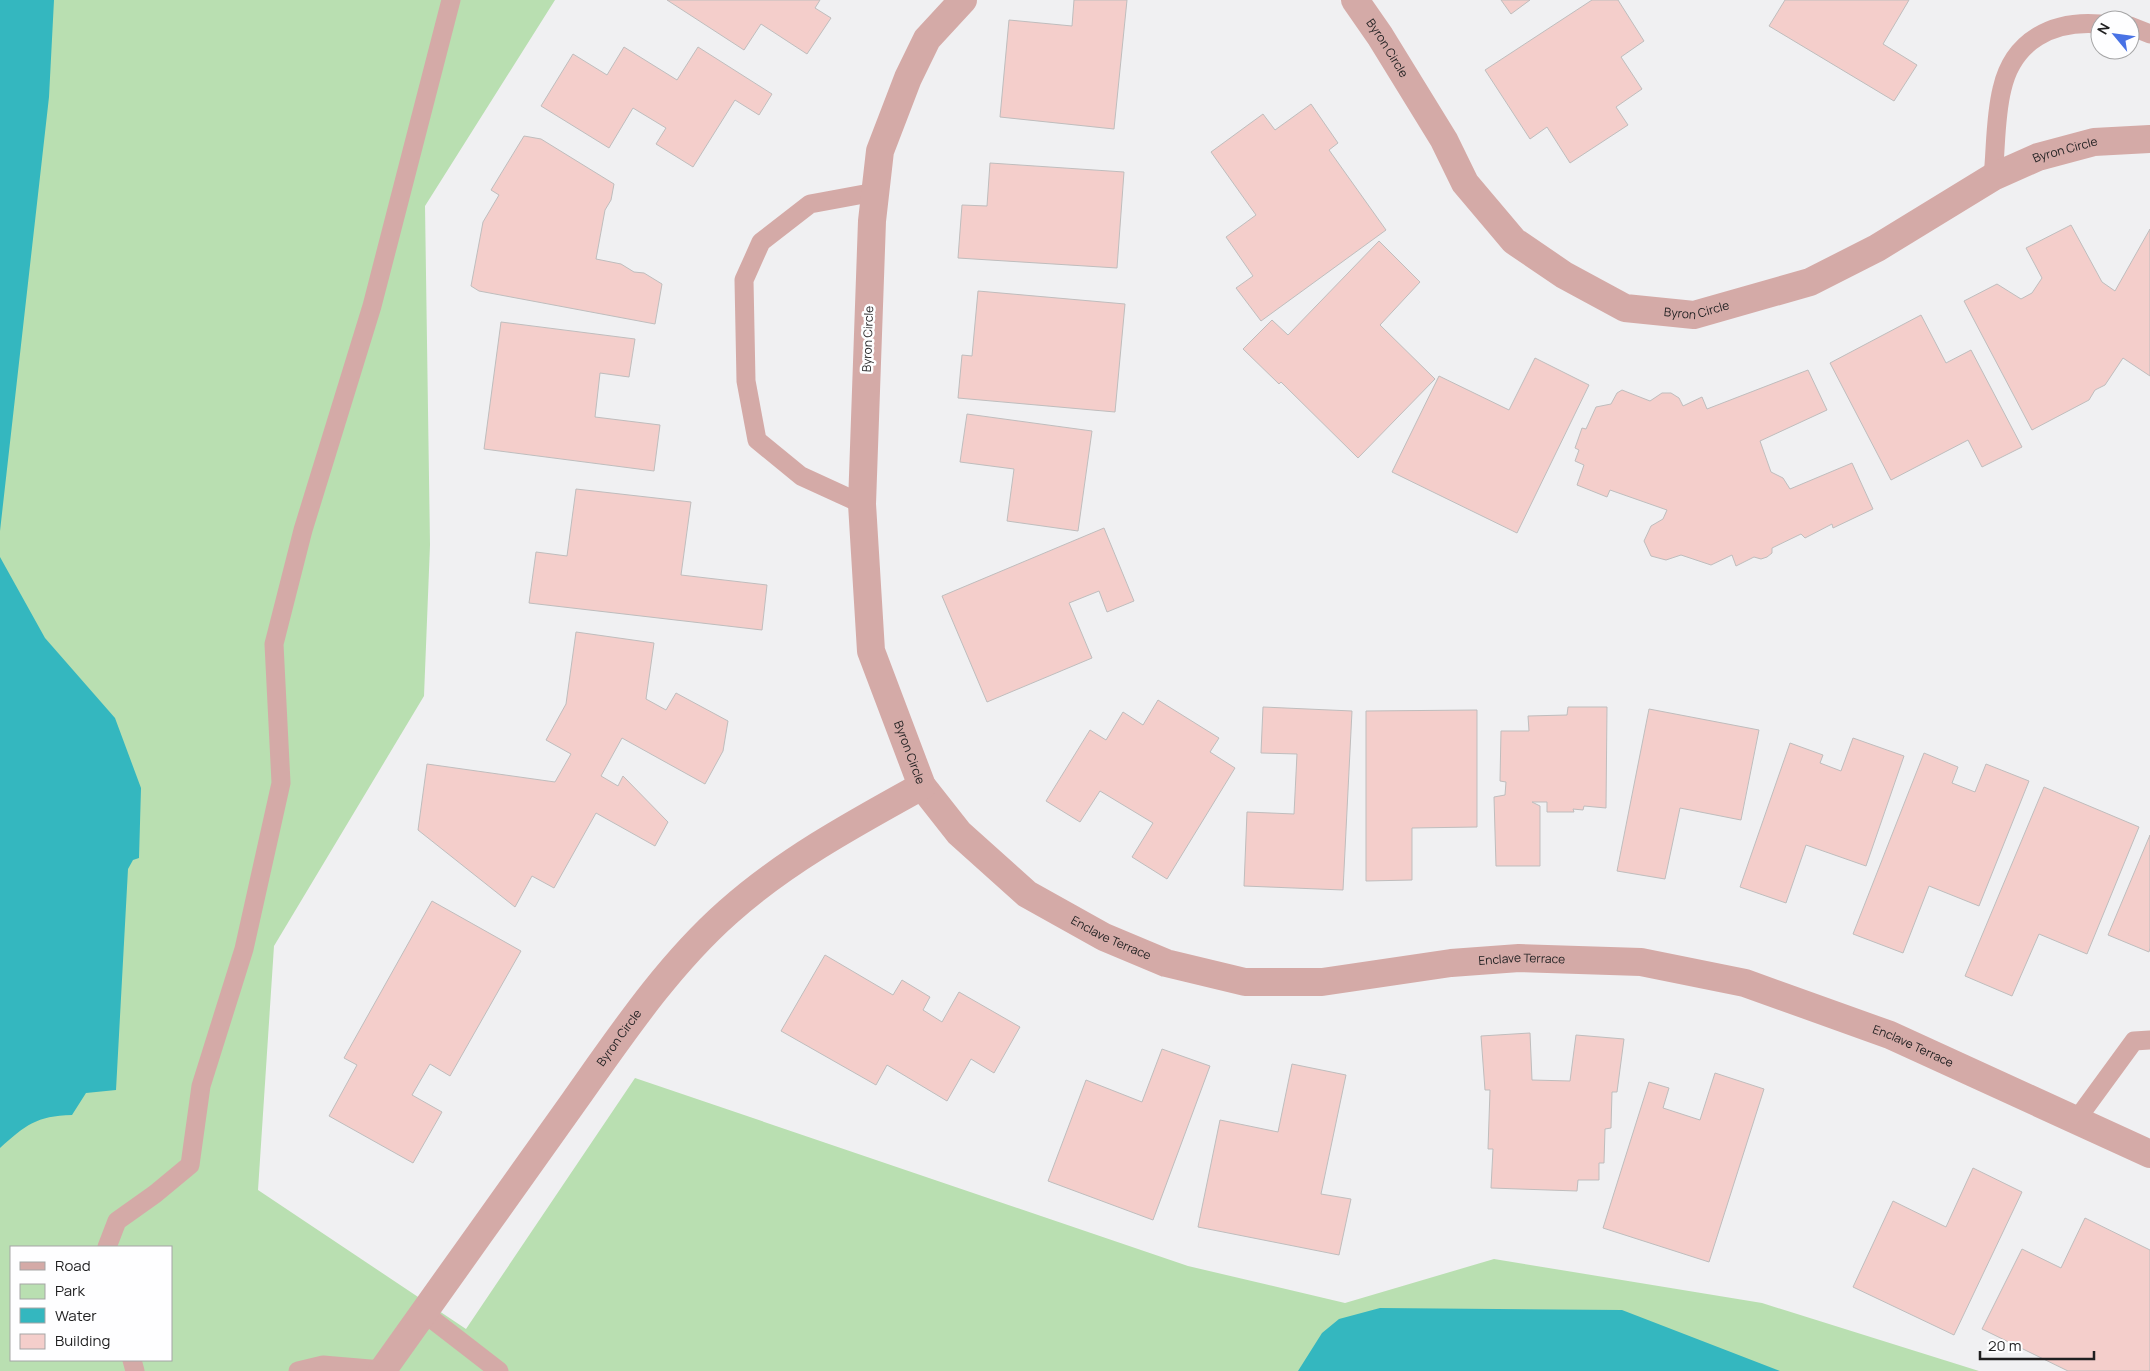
<svg xmlns="http://www.w3.org/2000/svg" width="2150" height="1371" font-family="Manrope,sans-serif">
	<style>
		.green { fill: #b9dfb1; fill-rule: evenodd }
		.water { fill: #34b7bf }
		.building { fill: #f4cecb; stroke: #bfbdbd }
		.lines { fill: none; stroke-linecap: round; stroke-linejoin: round }
		.service { stroke: #d4aaa7; stroke-width: 19 }
		.minor { stroke: #d4aaa7; stroke-width: 28 }
		.labels { text-anchor: middle; stroke-width: 5; stroke-linejoin: round; paint-order: stroke }
		.street-label { font-size: 12px; fill: #1f1f20; stroke: #fefeff }
	</style>
	<rect width="100%" height="100%" fill="#f0f0f2"/>
	<path class="green" d="M0 0H555L425 206 430 545 424 696 274 946 258 1190 466 1329 635 1078 1188 1266 1345 1303 1494 1259 1762 1303 1979 1371H0ZM11 1247H171V1360H11Z"/>
	<path class="water" d="M0 0H54L49 97 0 531Z
		M0 557 45 638 115 718 141 788 139 858 133 860 128 869 116 1090 86 1093 72 1115C36 1116 26 1125 0 1148Z
		M1380 1308 1622 1310 1780 1371H1298L1322 1333 1339 1319Z"/>
	<path class="building" d="M667 0H820L815 8 831 18 807 54 761 24 744 50Z
		M1074 0H1127L1114 129 1000 117 1009 20 1072 26Z
		M1501 0H1530L1511 14Z
		M1592 0H1618L1644 41 1621 57 1642 89 1616 107 1628 125 1570 163 1547 127 1530 139 1485 70Z
		M1785 0H1909L1883 44 1917 65 1894 101 1769 26Z
		M624 47 677 80 698 47 772 94 759 115 735 100 693 167 656 144 666 128 633 108 609 148 541 106 573 54 607 75Z
		M1311 104 1338 143 1329 150 1386 230 1261 321 1236 288 1253 276 1226 237 1256 215 1211 152 1263 114 1275 130Z
		M524 136 541 139 614 184 611 200 605 210 596 259 621 264 634 272 644 273 662 284 655 324 479 291 471 286 483 222 499 195 491 190Z
		M990 163 1124 172 1117 268 958 258 962 205 987 206Z
		M2071 225 2102 282 2115 291 2150 229V376L2123 358 2105 385 2095 390 2089 400 2032 430 1964 301 1997 284 2021 299 2032 293 2042 278 2026 248Z
		M1379 241 1420 282 1380 325 1435 379 1358 458 1281 382 1279 384 1243 349 1272 320 1288 335Z
		M978 291 1125 304 1115 412 958 398 962 355 972 356Z
		M1921 315 1946 363 1971 350 2022 447 1982 467 1968 440 1891 480 1830 363Z
		M501 322 635 339 629 377 600 373 595 417 660 425 654 471 484 449Z
		M1535 358 1589 385 1517 533 1392 472 1439 376 1509 410Z
		M1808 370 1827 410 1760 441 1771 472 1783 478 1790 489 1852 463 1873 509 1833 528 1832 524 1805 538 1801 534 1772 548V553L1767 557 1761 559 1754 557 1736 566 1732 555 1711 565 1681 555 1666 560 1651 556 1644 541 1651 526 1663 519 1667 510 1610 490 1607 497 1577 485 1584 465 1575 461 1579 450 1575 448 1582 428 1586 429 1596 407 1611 404 1617 393 1622 390 1650 401 1662 393H1671L1679 398 1683 406 1702 397 1707 409Z
		M967 414 1092 431 1078 531 1007 521 1014 469 960 462Z
		M576 489 691 502 681 575 767 585 762 630 529 603 536 552 567 556Z
		M1104 528 1134 601 1107 612 1099 591 1069 603 1092 658 987 702 942 596Z
		M576 632 654 643 646 699 666 710 676 693 728 721 723 751 705 784 622 738 601 776 618 786 623 776 668 822 655 846 596 813 554 888 532 876 515 907 418 830 427 764 555 782 571 754 546 740 566 704Z
		M1158 700 1219 738 1210 752 1235 768 1167 879 1132 857 1153 823 1100 791 1080 822 1046 801 1090 730 1106 740 1123 712 1143 725Z
		M1263 707 1352 711 1343 890 1244 886 1247 812 1294 814 1297 754 1261 753Z
		M1568 707H1607L1606 808 1584 806 1583 810 1573 809 1574 812H1547V802H1532L1540 806V866H1496L1494 797 1505 795 1506 782 1500 781 1501 731H1529L1528 716 1567 715Z
		M1649 709 1759 730 1741 820 1680 808 1665 879 1617 871Z
		M1477 710V827L1412 828V880L1366 881V711Z
		M1853 738 1904 756 1866 866 1806 845 1786 903 1740 887 1790 743 1823 755 1820 763 1841 771Z
		M1924 753 1958 767 1952 783 1975 792 1986 764 2029 781 1979 906 1929 886 1903 953 1853 934Z
		M2044 787 2139 827 2087 954 2039 934 2012 996 1965 976Z
		M2150 835V948L2149 952 2108 935Z
		M432 901 521 951 450 1076 430 1064 412 1095 442 1112 413 1163 329 1116 357 1065 344 1058Z
		M825 955 893 995 902 980 930 997 923 1010 942 1022 959 992 1020 1027 994 1073 971 1059 947 1101 887 1065 876 1085 781 1031Z
		M1530 1033 1532 1080 1570 1081 1576 1035 1624 1039 1617 1092H1612L1611 1128 1605 1129 1604 1163H1599V1180H1578L1577 1191 1491 1188 1493 1149H1488L1490 1090H1485L1481 1036Z
		M1162 1049 1210 1066 1153 1220 1048 1181 1086 1080 1142 1102Z
		M1292 1064 1346 1075 1321 1194 1351 1199 1339 1255 1198 1227 1220 1120 1278 1132Z
		M1715 1073 1764 1089 1709 1262 1603 1228 1649 1082 1669 1088 1663 1108 1700 1120Z
		M1973 1168 2022 1192 1954 1335 1853 1287 1893 1201 1946 1227Z
		M2085 1218 2150 1250V1371H2068L1982 1329 2022 1249 2061 1268Z"/>
	<g class="lines">
		<path class="service" d="M2130 26 2150 34
			M1993 177C1996 148 1995 117 2002 89 2013 40 2053 20 2100 24
			M862 504 801 476 757 440 746 381 744 280 761 242 810 204 875 192
			M2077 1119 2134 1041 2150 1040
			M107 1247 117 1221 155 1194 190 1165 201 1086 244 949 281 783 274 644 303 530 372 306 451 0
			M424 1313 499 1371
			M132 1360 135 1371
			M298 1371 323 1365 382 1370"/>
		<g class="minor">
			<path id="s1" d="M963 0 927 39 908 78 880 151 872 221 862 504 871 651 922 786 959 833 1027 894 1104 937 1166 963 1245 982H1322L1451 963 1519 958 1641 962 1745 983 1890 1035 2150 1154"/>
			<path id="s2" d="M1355 0 1380 36 1444 140 1465 183 1514 241 1564 275 1625 308 1694 315 1810 282 1877 248 1993 177 2038 157 2094 142 2150 139"/>
			<path id="s3" d="M382 1371C447 1281 510 1190 575 1100 621 1035 668 965 728 912 785 861 855 823 922 786"/>
		</g>
	</g>
	<g class="labels">
		<g class="street-label">
			<text dy="4" stroke="none"><textPath href="#s2" startOffset="58">Byron Circle</textPath></text>
			<text dy="4" stroke="none"><textPath href="#s2" startOffset="898">Byron Circle</textPath></text>
			<text dy="4" stroke="none"><textPath href="#s2" startOffset="492">Byron Circle</textPath></text>
			<text transform="translate(868 339) rotate(-88)" y="4">Byron Circle</text>
			<text dy="4" stroke="none"><textPath href="#s1" startOffset="784">Byron Circle</textPath></text>
			<text dy="4" stroke="none"><textPath href="#s1" startOffset="1066">Enclave Terrace</textPath></text>
			<text dy="4" stroke="none"><textPath href="#s1" startOffset="1486">Enclave Terrace</textPath></text>
			<text dy="4" stroke="none"><textPath href="#s3" startOffset="409">Byron Circle</textPath></text>
			<text dy="4" stroke="none"><textPath href="#s1" startOffset="1891">Enclave Terrace</textPath></text>
		</g>
	</g>
	<rect x="10" y="1246" width="162" height="115" fill="#fefeff" stroke="#a5a5a6"/>
	<rect x="20" y="1262" width="25" height="8" fill="#d4aaa7" stroke="#a5a5a6"/>
	<text x="55" y="1271" font-size="15" fill="#1f1f20">Road</text>
	<rect x="20" y="1284" width="25" height="15" fill="#b9dfb1" stroke="#a5a5a6"/>
	<text x="55" y="1296" font-size="15" fill="#1f1f20">Park</text>
	<rect x="20" y="1308" width="25" height="15" fill="#34b7bf" stroke="#a5a5a6"/>
	<text x="55" y="1321" font-size="15" fill="#1f1f20">Water</text>
	<rect x="20" y="1334" width="25" height="15" fill="#f4cecb" stroke="#a5a5a6"/>
	<text x="55" y="1346" font-size="15" fill="#1f1f20">Building</text>
	<g transform="translate(2115 35) rotate(299)"><circle r="24" fill="#fefeff" stroke="#a5a5a6"/>
	<path d="M0-4L9 19L0 12L-9 19Z" fill="#4872e5"/>
	<text y="-8" font-size="14" font-weight="bold" text-anchor="middle" fill="#1f1f20">N</text>
	</g>
	<path d="M1980 1351v8h114v-8" fill="none" stroke="#1f1f20" stroke-width="2.5"/>
	<text x="1988" y="1351" font-size="15" fill="#1f1f20" stroke="#fefeff" stroke-width="4" paint-order="stroke">20 m</text>
</svg>
